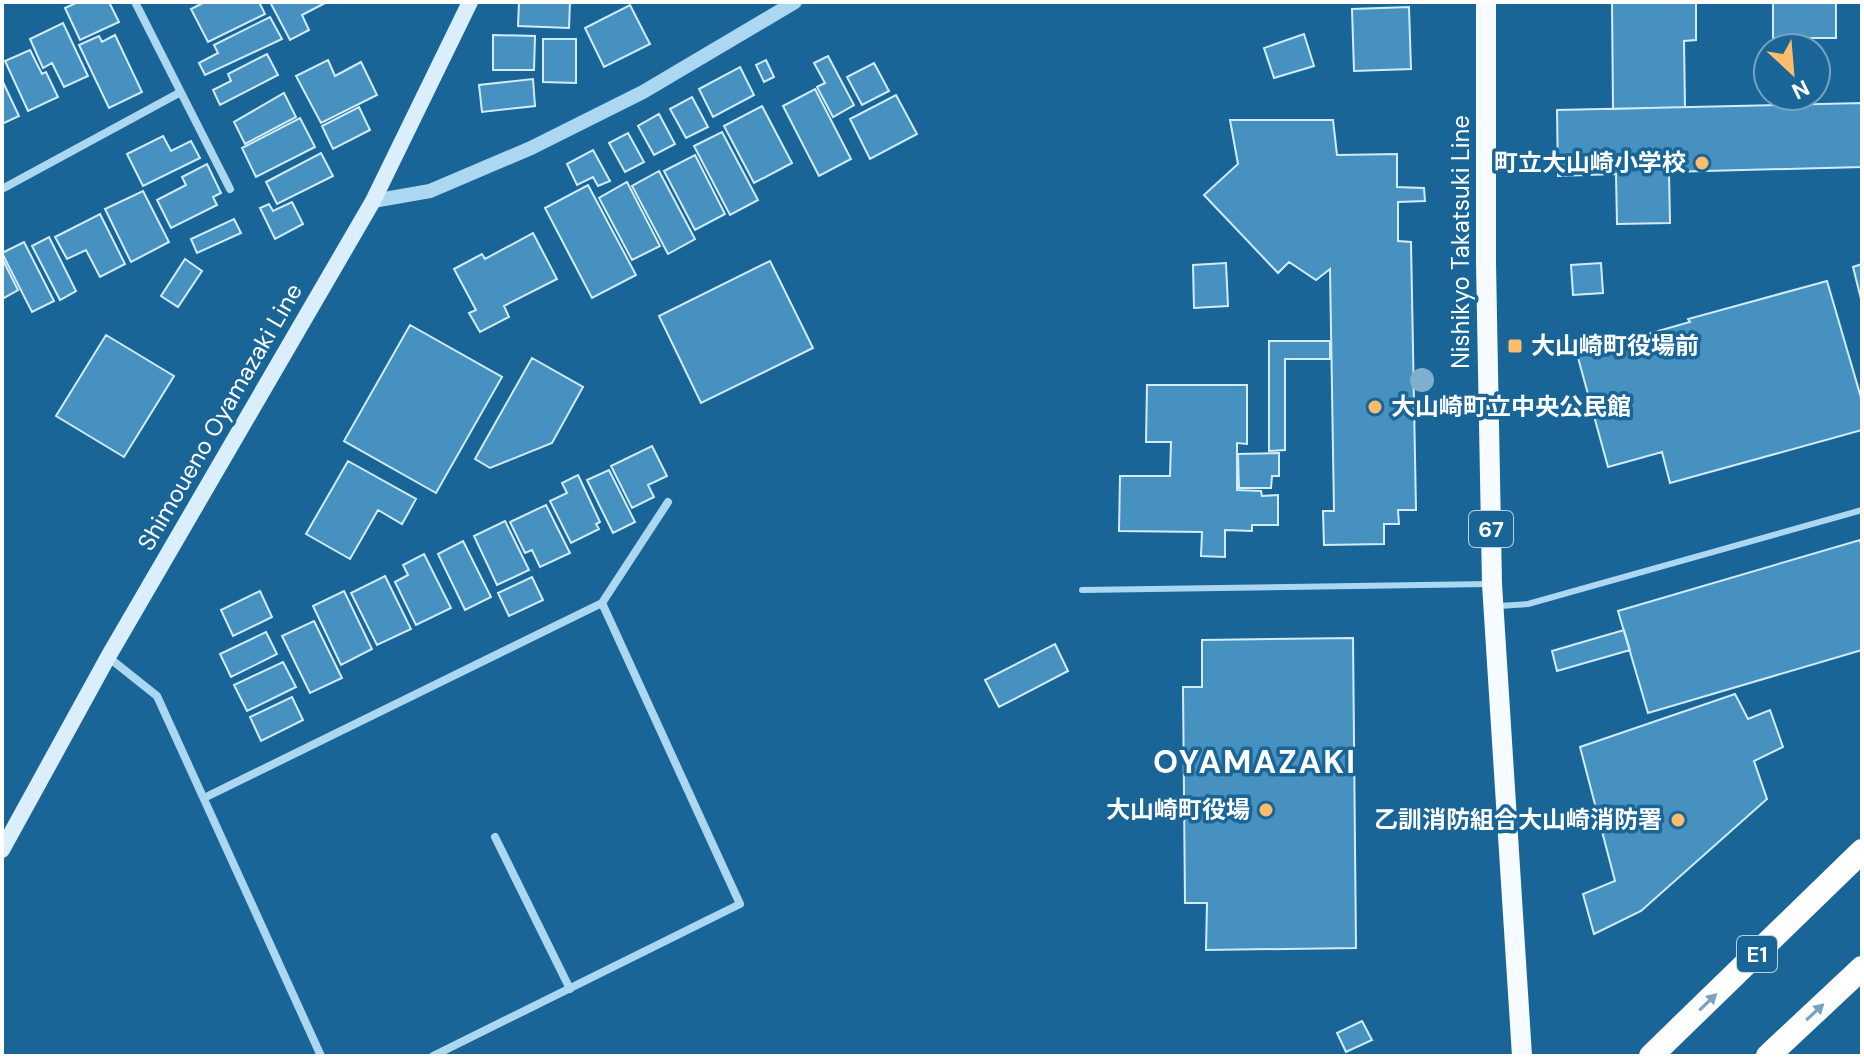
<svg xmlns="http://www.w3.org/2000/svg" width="1864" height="1058" font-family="'DM Sans','Noto Sans JP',sans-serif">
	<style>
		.building { fill: #4691bf; stroke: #d3ecfb; stroke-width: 2 }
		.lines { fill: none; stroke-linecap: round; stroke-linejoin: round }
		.service { stroke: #acd7f1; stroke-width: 6 }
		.minor { stroke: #acd7f1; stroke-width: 8 }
		.tertiary { stroke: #acd7f1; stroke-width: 14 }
		.secondary { stroke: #daeefb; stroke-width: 16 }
		.primary { stroke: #f6fbff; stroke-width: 20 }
		.motorway { stroke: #fff; stroke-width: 24 }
		.tree { fill: #7fafce }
		.oneway { fill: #75a3c1 }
		.poi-dot { fill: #ffbc6c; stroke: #196597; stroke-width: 3 }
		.labels { text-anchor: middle; stroke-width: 7; stroke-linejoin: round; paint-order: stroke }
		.shield { fill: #196597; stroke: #bad1e0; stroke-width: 2 }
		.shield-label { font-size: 22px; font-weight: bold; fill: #fff }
		.poi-label { font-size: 24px; font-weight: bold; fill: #fff; stroke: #196597; text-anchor: end }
		.street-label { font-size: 24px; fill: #fff; stroke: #196597 }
		.district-label { font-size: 32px; font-weight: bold; letter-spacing: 2px; fill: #fff; stroke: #196597 }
	</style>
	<rect width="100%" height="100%" fill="#196597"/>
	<path class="building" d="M78 2H109L119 22 80 40 65 8Z
		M205 2H259L265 14 208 42 191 9Z
		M270 2H327L302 15 309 30 290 40Z
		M519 2H570L569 28 518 26Z
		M1612 2H1696V40L1684 41 1685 107 1613 109Z
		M1773 2H1836V38H1773Z
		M630 5 650 44 604 67 585 28Z
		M1409 7 1411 69 1354 71 1352 9Z
		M270 17 282 39 205 75 199 63 218 53 214 45Z
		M63 23 88 76 64 87 52 63 43 68 30 39Z
		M1304 34 1314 66 1274 78 1264 48Z
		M115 35 142 92 109 108 79 45 99 36 102 42Z
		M493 35 535 36 534 70H493Z
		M543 39H576V83L543 82Z
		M30 50 42 74 46 72 58 97 28 111 5 61Z
		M267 54 278 75 220 105 213 90 231 81 228 74Z
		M828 56 854 105 833 117 817 87 825 83 814 63Z
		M328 60 335 76 361 62 377 95 321 123 296 76Z
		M766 60 774 77 764 82 756 65Z
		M874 63 889 91 862 105 847 77Z
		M740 67 754 95 713 117 699 89Z
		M533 79 535 106 482 112 479 85Z
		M2 80 19 116 2 124Z
		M815 89 851 159 819 176 783 106Z
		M284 93 296 117 245 144 234 122Z
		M896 95 917 134 870 159 850 119Z
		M692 97 708 127 686 138 670 109Z
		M1862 103V167L1669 172 1670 223 1617 224 1616 174 1558 176 1557 110Z
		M762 106 792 163 754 183 724 126Z
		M359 107 370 130 333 149 322 126Z
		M659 114 675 144 654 155 638 126Z
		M300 118 315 147 256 177 242 148Z
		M1230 120H1333L1337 155 1397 154V187L1424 188 1425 201 1398 202V241L1411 242 1416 510H1398L1399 524H1384V544L1324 545 1323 511H1334L1330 269 1316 280 1289 262 1278 273 1204 195 1238 164Z
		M722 132 758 200 730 215 694 146Z
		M628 133 644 162 625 172 609 143Z
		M163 136 171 151 191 141 200 158 143 186 127 154Z
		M593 150 610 181 598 186 593 177 577 185 567 164Z
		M321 153 333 176 277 204 266 182Z
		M695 155 725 214 695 230 664 171Z
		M207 164 221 193 213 197 217 205 171 228 157 200 186 185 182 177Z
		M659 171 695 239 668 254 632 186Z
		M627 182 660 246 632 260 599 198Z
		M588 185 636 275 592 298 545 208Z
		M143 191 169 242 131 262 105 209Z
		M292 202 303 224 275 239 260 208 269 204 273 211Z
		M100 214 125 264 100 277 86 250 67 259 55 237Z
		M234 219 241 233 197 253 191 239Z
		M533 233 557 279 504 306 509 317 480 332 469 313 476 310 454 269 482 254 485 259Z
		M49 237 76 291 60 300 32 246Z
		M24 242 54 301 32 312 2 253Z
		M2 258 18 290 2 299Z
		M185 259 202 271 178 307 161 296Z
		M770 261 813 348 701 403 659 316Z
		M1226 263 1228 306 1194 308 1193 265Z
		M1601 263 1603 293 1573 295 1571 265Z
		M1862 264V303L1853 267Z
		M1827 281 1862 401V430L1670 483 1662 452 1608 467 1577 354 1690 322 1688 319Z
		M410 325 502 377 436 493 344 441Z
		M106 335 174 376 124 457 56 416Z
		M1269 341H1330V359H1285V450L1269 451Z
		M532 358 583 387 552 443 490 468 475 459Z
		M1147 385H1247V444L1237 443V490L1261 491 1262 496 1278 495V525H1252V531L1225 530V557L1201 556 1202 532 1119 531 1120 476H1170L1171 442H1146Z
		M652 446 667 476 648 485 654 497 632 508 611 466Z
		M1279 453V476H1272L1271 488H1239L1238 454Z
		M348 461 416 499 402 524 378 510 350 559 306 534Z
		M609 470 635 522 613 533 587 480Z
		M578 475 600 522 596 524 599 529 571 543 550 501 567 493 562 483Z
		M546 505 570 553 540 567 532 550 525 553 510 522Z
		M505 521 529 570 497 585 474 536Z
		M1860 540 1862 548V650L1648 713 1618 611Z
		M463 541 491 597 465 610 438 554Z
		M424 554 451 608 416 625 395 582 408 575 403 565Z
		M385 576 411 629 377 645 351 593Z
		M532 577 543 600 509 616 498 593Z
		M260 591 272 617 233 636 221 610Z
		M344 591 372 649 341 665 313 606Z
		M314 621 342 678 310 693 282 636Z
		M1624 630 1630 650 1557 671 1552 651Z
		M266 632 277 654 231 677 220 654Z
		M1353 638 1356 948 1206 950 1207 903H1185L1183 687H1202V640Z
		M1055 644 1068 671 999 707 985 680Z
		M283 662 296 687 247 711 234 685Z
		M1735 694 1748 719 1770 710 1783 747 1754 761 1767 799 1641 911 1594 934 1583 894 1615 881 1580 747Z
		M292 697 303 720 261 741 250 717Z
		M1362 1021 1372 1040 1346 1052 1337 1033Z"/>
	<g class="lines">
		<path class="service" d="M1082 590 1489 584
			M1499 606 1528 604 1862 510"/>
		<path class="minor" d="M135 2 230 189
			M2 189 179 93
			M602 603 668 502
			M108 657 157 696 321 1056
			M204 798 602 603 740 904 433 1056
			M495 837 570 989"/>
		<path class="tertiary" d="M373 201 430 191 531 148 643 92 795 2"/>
		<path class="secondary" d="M2 850 108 657 373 201 470 2"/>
		<path class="primary" d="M1486 2V263L1492 584 1522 1056"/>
		<path class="motorway" d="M1651 1056 1862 851
			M1768 1056 1862 968"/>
	</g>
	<circle class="tree" cx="1422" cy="380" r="12"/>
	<defs><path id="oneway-solid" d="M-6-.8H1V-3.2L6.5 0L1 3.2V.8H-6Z" transform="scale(2)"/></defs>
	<g class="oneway">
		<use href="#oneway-solid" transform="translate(1708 1002) rotate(-44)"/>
		<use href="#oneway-solid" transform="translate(1815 1012) rotate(-43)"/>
	</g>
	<g class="poi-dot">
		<circle cx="1702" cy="163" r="8"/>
		<rect x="1507" y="338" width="16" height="16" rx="4"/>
		<circle cx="1375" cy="407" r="8"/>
		<circle cx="1266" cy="810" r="8"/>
		<circle cx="1678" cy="820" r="8"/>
	</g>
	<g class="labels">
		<g class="shield">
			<rect x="1469" y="511" width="44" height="36" rx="6"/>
			<rect x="1737" y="936" width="40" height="36" rx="6"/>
		</g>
		<g class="shield-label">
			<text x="1491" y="537">67</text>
			<text x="1757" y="962">E1</text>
		</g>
		<g class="poi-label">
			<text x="1686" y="171">町立大山崎小学校</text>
			<text x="1531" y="354" text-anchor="start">大山崎町役場前</text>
			<text x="1391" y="415" text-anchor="start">大山崎町立中央公民館</text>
			<text x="1250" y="818">大山崎町役場</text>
			<text x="1662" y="828">乙訓消防組合大山崎消防署</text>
		</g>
		<g class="street-label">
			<text transform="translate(1461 242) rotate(-90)" y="8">Nishikyo Takatsuki Line</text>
			<text transform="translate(220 417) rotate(-60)" y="8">Shimoueno Oyamazaki Line</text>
		</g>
		<g class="district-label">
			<text x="1255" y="773">OYAMAZAKI</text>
		</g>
	</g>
	<rect width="1864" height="1058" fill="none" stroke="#ffffff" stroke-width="8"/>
	<g transform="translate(1792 72) rotate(154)"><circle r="38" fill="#196597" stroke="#75a3c1" stroke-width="2"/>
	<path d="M0-6L14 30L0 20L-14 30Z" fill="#ffbc6c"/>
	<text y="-12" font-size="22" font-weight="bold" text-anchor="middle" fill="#ffffff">N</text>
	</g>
</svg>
